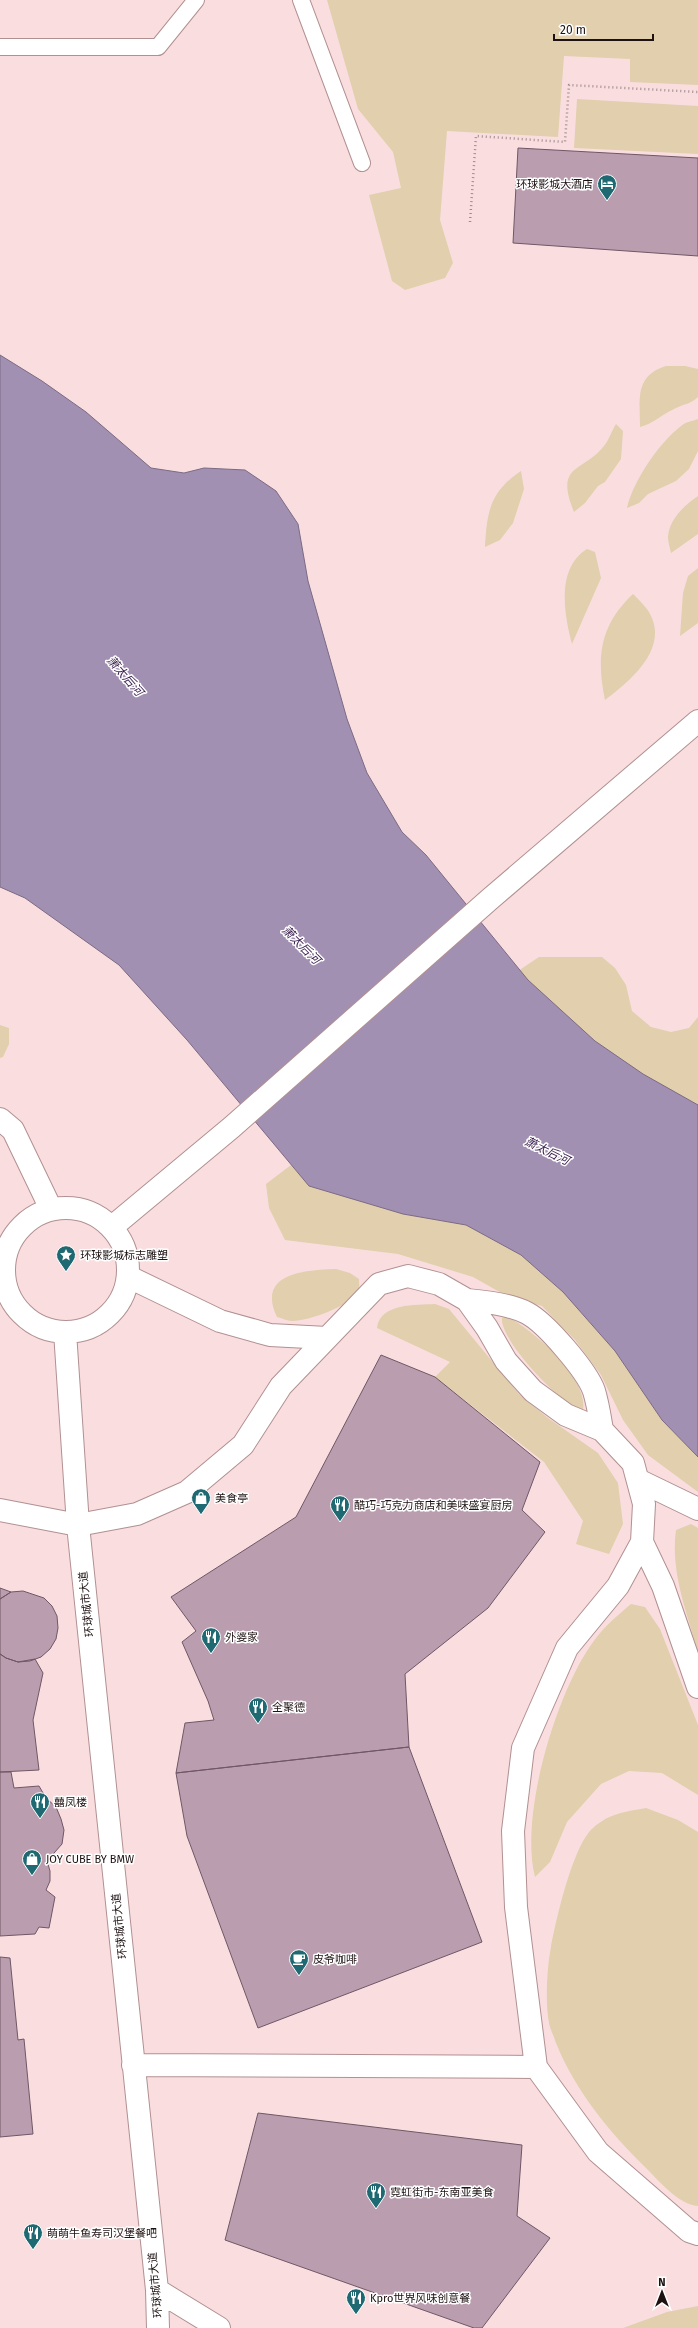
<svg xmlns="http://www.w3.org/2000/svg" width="698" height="2328" font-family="'Fira Sans','Noto Sans SC',sans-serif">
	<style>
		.green { fill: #e1cfad }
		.water { fill: #a290b3; stroke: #7a6a83 }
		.building { fill: #ba9eaf; stroke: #705766 }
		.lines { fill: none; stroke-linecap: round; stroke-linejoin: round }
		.service-casing { stroke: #b19091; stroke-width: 18 }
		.pedestrian-casing { stroke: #b19091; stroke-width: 24 }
		.path { stroke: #a08a8b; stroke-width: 2.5; stroke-dasharray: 1 3; stroke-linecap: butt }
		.service { stroke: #fff; stroke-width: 16 }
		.pedestrian { stroke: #fff; stroke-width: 22 }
		.labels { text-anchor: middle; stroke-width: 3; stroke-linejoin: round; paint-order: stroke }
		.poi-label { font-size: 11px; fill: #1d1112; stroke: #fff; text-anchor: start }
		.street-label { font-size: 11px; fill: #1d1112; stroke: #fff }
		.water-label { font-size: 12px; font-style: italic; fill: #381f4d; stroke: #fff }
	</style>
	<rect width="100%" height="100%" fill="#fadedf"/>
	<path class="green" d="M327 0H698V85L630 82V59L564 56 558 137 447 131 440 220 453 263 445 278 405 290 392 281 369 195 401 188 393 152 358 109Z
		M577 99 698 106V154L574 148Z
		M666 366H685L698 369V397C691 404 684 404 676 408 662 414 655 423 640 427 640 400 634 376 666 366Z
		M698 419V451L689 469 676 481 648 494 639 503 627 508C633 481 659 443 681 426 685 422 693 421 698 419Z
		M616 424 623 431 621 459 605 482 598 486 585 503 574 512C554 463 583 473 604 446 609 440 612 430 616 424Z
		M521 471 524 489 513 523 500 540 485 547C487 511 490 492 521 471Z
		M698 496V534L671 553C670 548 668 542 668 537 669 519 685 505 698 496Z
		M587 549 595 552 601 578 572 644C564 614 556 568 587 549Z
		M698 568V623L680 636 683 593 688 576Z
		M633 594C641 602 650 610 653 621 664 653 628 683 605 700 596 657 600 625 633 594Z
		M539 957H602L615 968 626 985 632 1011 651 1027 671 1032 689 1028 698 1017V1112L629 1068 560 1012 518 971Z
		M0 1025 9 1028V1044L3 1057 0 1058Z
		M291 1165 309 1186 403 1214 466 1225 521 1255 563 1291 615 1351 662 1420 698 1457V1492L648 1455 623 1420 601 1375 575 1340 542 1306 505 1295 473 1277 398 1254 285 1240 269 1208 266 1184Z
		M336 1269 350 1273 359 1279C359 1284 360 1288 358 1292 350 1306 309 1321 292 1321 287 1321 282 1318 277 1317 256 1273 305 1270 336 1269Z
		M435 1304 449 1309 519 1394 548 1418 598 1453 618 1483 623 1524 609 1554 576 1544 583 1521 544 1462 435 1377 450 1362 377 1328C380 1303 416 1305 435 1304Z
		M508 1317C533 1330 589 1378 583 1410 562 1407 499 1339 502 1318Z
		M691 1524 698 1528V1652C687 1613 670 1571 676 1530Z
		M631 1604 645 1607 660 1629 698 1725V1795L662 1773 629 1771 601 1784 567 1822 550 1862 535 1877C519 1815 557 1688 596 1638 606 1625 618 1615 631 1604Z
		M646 1808 678 1820 698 1832V2206C679 2205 658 2180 645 2167 609 2132 575 2090 556 2043 554 2036 550 2029 549 2023 545 2003 547 1967 551 1947 556 1920 573 1845 593 1828 610 1813 624 1812 646 1808Z
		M698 2306V2328H623L667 2312Z"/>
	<path class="water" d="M0 355 42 381 86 412 151 468 184 473 204 468 245 470 276 491 298 524 308 581 347 719 367 773 402 832 426 855 528 980 595 1041 643 1074 698 1105V1457L662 1420 615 1351 563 1292 521 1255 466 1225 403 1214 309 1186 187 1040 119 965 25 898 0 887Z"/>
	<path class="building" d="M518 148 698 158V256L513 243Z
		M381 1355 435 1377 540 1462 522 1510 545 1532 488 1608 405 1674 409 1747 176 1773 185 1723 214 1720 208 1701 182 1642 196 1631 171 1597 296 1517Z
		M0 1588 11 1592 0 1599Z
		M23 1591 44 1598 52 1606 57 1616 58 1628 56 1639 50 1649 41 1657 30 1661 18 1662 6 1658 0 1654V1599L11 1592Z
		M0 1654 6 1658 18 1662 35 1659 43 1673 33 1720 39 1770 0 1772Z
		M409 1747 482 1942 258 2028 187 1836 176 1773Z
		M0 1772H11L14 1788 39 1786 46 1798 56 1807 61 1819 64 1830 62 1844 47 1861 50 1871V1881L46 1890 55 1897 49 1928 39 1927 35 1934 0 1936Z
		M0 1957 10 1958 18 2040 24 2039 33 2134 0 2137Z
		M258 2113 522 2145 517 2216 550 2238 482 2328H474L225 2240Z"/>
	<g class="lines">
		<defs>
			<path id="service" d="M301 0 362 163
				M0 47H158L196 0"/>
			<path id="pedestrian" d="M0 1119 13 1130 51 1209
				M4 1270a62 62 0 1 1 124 0a62 62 0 1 1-124 0Z
				M112 1227 232 1127 490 899 698 721
				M129 1277 220 1321 270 1335 327 1338
				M467 1300C486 1302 509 1304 527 1313 546 1323 587 1371 594 1391 598 1404 600 1418 602 1430
				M65 1332 78 1525 157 2290 158 2328
				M638 1480 698 1509
				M0 1510 78 1525 137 1514 187 1492 243 1445 281 1386 379 1284 408 1276 439 1284 467 1300 487 1328 506 1361 533 1391 566 1415 602 1430 633 1463 644 1504 642 1542 618 1586 567 1648 523 1748 513 1831 516 1907 536 2067
				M642 1542 663 1586 698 1687
				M133 2065 536 2067 598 2152 689 2231 698 2234
				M157 2290 219 2328"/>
		</defs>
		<use href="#service" class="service-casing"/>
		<use href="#pedestrian" class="pedestrian-casing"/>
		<path class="path" d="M470 222 476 136 565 142 569 85 698 92"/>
		<use href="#service" class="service"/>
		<use href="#pedestrian" class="pedestrian"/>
	</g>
	<defs>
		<symbol id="hotel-pin" viewBox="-11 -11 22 30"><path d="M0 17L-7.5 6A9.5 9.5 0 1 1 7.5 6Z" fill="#1f6a72" stroke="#fff"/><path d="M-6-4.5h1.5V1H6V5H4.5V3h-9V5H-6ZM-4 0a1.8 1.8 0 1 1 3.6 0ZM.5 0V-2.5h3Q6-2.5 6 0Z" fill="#fff"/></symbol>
		<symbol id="sight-pin" viewBox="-11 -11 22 30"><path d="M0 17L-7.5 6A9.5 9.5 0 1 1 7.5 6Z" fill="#1f6a72" stroke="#fff"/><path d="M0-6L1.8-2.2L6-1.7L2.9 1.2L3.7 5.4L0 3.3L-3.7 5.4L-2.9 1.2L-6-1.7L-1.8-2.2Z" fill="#fff"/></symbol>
		<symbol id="shop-pin" viewBox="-11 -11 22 30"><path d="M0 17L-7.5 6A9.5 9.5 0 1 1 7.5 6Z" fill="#1f6a72" stroke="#fff"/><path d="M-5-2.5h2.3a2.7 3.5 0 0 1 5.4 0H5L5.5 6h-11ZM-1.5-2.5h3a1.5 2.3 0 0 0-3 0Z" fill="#fff"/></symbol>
		<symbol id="restaurant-pin" viewBox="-11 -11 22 30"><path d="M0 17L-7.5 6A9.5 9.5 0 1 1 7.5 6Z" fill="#1f6a72" stroke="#fff"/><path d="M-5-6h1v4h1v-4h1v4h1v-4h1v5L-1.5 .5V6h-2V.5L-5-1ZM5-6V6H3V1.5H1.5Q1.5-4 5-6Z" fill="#fff"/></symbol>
		<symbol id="cafe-pin" viewBox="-11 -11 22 30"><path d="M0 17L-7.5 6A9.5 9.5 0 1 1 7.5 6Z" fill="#1f6a72" stroke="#fff"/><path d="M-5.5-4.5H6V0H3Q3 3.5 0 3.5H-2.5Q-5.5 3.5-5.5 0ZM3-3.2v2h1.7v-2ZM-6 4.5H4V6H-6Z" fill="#fff"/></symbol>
	</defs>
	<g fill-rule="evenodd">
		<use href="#hotel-pin" x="596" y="173" width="22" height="30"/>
		<use href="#sight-pin" x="55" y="1244" width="22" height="30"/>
		<use href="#shop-pin" x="190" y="1487" width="22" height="30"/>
		<use href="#restaurant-pin" x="329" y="1494" width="22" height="30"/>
		<use href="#restaurant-pin" x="200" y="1626" width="22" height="30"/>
		<use href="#restaurant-pin" x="247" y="1696" width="22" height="30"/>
		<use href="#restaurant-pin" x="29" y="1791" width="22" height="30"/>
		<use href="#shop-pin" x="21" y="1848" width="22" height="30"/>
		<use href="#cafe-pin" x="288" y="1948" width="22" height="30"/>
		<use href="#restaurant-pin" x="365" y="2181" width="22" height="30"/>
		<use href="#restaurant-pin" x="22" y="2222" width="22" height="30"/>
		<use href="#restaurant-pin" x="345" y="2287" width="22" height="30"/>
	</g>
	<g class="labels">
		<g class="poi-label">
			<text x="593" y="188" text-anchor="end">环球影城大酒店</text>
			<text x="80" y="1259">环球影城标志雕塑</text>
			<text x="215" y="1502">美食亭</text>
			<text x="354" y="1509">酷巧-巧克力商店和美味盛宴厨房</text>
			<text x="225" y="1641">外婆家</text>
			<text x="272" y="1711">全聚德</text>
			<text x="54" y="1806">囍凤楼</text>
			<text x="46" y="1863">JOY CUBE BY BMW</text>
			<text x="313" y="1963">皮爷咖啡</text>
			<text x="390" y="2196">霓虹街市-东南亚美食</text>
			<text x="47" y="2237">萌萌牛鱼寿司汉堡餐吧</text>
			<text x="370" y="2302">Kpro世界风味创意餐</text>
		</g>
		<g class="street-label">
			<text transform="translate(86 1604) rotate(-96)" y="4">环球城市大道</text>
			<text transform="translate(119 1926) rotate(-96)" y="4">环球城市大道</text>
			<text transform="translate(155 2285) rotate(-95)" y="4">环球城市大道</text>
		</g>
		<g class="water-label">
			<text transform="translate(125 676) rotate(49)" y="4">萧太后河</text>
			<text transform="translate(301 945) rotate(45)" y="4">萧太后河</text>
			<text transform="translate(547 1151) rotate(26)" y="4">萧太后河</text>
		</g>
	</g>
	<g transform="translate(662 2292)" stroke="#ffffff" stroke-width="3" paint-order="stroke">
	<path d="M0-3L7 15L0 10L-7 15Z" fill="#1d1112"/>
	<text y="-6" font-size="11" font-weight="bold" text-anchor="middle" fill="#1d1112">N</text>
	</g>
	<path d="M554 34v6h99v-6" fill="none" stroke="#1d1112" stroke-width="2"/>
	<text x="560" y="34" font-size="12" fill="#1d1112" stroke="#ffffff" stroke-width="3" paint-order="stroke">20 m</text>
</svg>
